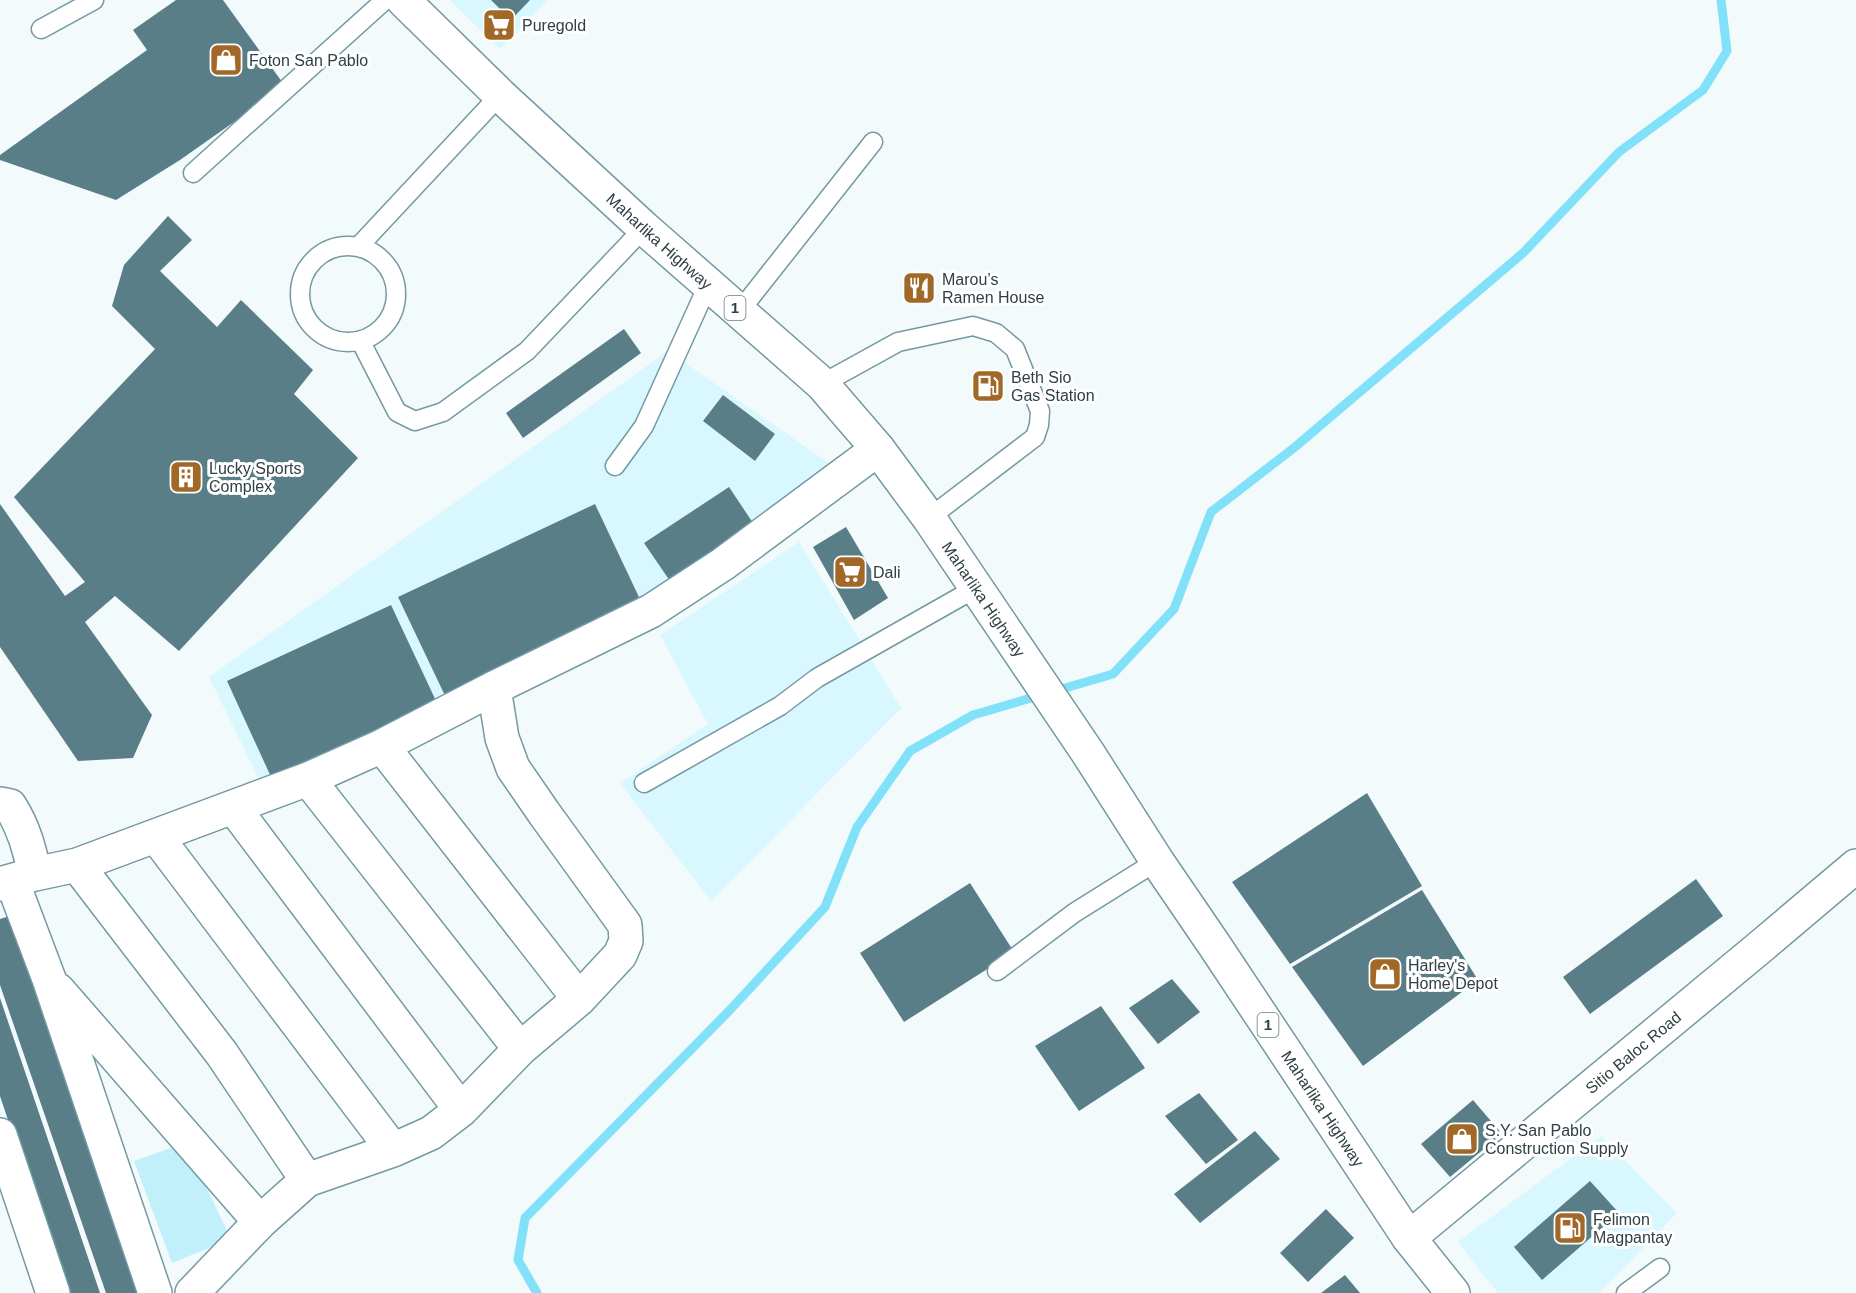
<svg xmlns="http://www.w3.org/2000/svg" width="1856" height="1293" font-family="Arial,sans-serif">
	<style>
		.built { fill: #d9f7fe }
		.green { fill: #c1effa }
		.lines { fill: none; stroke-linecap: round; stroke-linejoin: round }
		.stream { stroke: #81e1f9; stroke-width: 9 }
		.building { fill: #597e87 }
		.service-casing { stroke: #7499a3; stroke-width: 21 }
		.minor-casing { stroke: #7499a3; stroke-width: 36 }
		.tertiary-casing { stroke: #7499a3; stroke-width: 36 }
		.primary-casing { stroke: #7499a3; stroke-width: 36 }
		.service { stroke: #fff; stroke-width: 18 }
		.minor { stroke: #fff; stroke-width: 33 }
		.tertiary { stroke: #fff; stroke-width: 33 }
		.primary { stroke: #fff; stroke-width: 33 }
		.labels { text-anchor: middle; stroke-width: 6; stroke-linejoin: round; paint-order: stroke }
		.shield { fill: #fff; stroke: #6e797c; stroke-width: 1.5 }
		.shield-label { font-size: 15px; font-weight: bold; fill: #304044 }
		.poi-label { font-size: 16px; fill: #304044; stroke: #fff; text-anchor: start }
		.street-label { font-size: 16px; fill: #304044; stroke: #fff }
	</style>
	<rect width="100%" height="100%" fill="#f2fafc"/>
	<path class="built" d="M450 0H547L500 49Z
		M668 351 840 471 646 613 264 789 209 677Z
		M799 542 901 708 711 901 620 783 708 724 660 635Z
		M1601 1136 1677 1213 1599 1293H1498L1458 1242Z"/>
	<path class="green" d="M185 1143 231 1239 172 1263 134 1161Z"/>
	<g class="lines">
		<path class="stream" d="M537 1293 518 1260 525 1218 728 1012 825 907 857 827 910 751 973 715 1113 674 1174 609 1211 512 1295 447 1523 253 1619 152 1703 90 1727 51 1721 0"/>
	</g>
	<path class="building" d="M176 0H223L285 86 180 160 116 200 0 160V155L147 50 133 30Z
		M491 0H530L511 20Z
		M168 216 192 240 160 271 217 327 241 300 313 370 294 394 358 458 179 651 115 596 85 622 152 715 133 758 78 761 0 647V504L65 596 85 582 14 497 155 349 112 306 124 265Z
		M624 329 641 353 523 438 506 413Z
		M723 395 775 434 755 461 703 421Z
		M729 487 755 526 670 581 644 543Z
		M595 504 646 612 449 704 398 597Z
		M846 527 888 598 854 620 813 547Z
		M391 605 437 703 272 779 227 681Z
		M1367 793 1422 886 1290 964 1232 882Z
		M1696 879 1723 916 1590 1014 1563 977Z
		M970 883 1014 952 904 1022 860 953Z
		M1422 890 1478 980 1363 1066 1292 967Z
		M13 915 143 1293H106L0 985V919Z
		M1172 979 1200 1012 1158 1044 1129 1008Z
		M0 998 100 1293H67L38 1210 0 1096Z
		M1101 1006 1145 1068 1079 1111 1035 1046Z
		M1199 1093 1238 1140 1206 1164 1165 1116Z
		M1473 1100 1502 1134 1450 1177 1421 1144Z
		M1255 1131 1280 1159 1200 1223 1174 1194Z
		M1590 1181 1619 1213 1542 1280 1514 1247Z
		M1326 1209 1354 1238 1308 1282 1280 1253Z
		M1345 1275 1360 1293H1321Z"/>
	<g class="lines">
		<defs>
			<path id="service" d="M41 29 94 0
				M193 173 385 0
				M300 294a48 48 0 1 1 96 0a48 48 0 1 1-96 0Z
				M359 246 500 95
				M739 312 873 142
				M361 342 397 412 415 421 443 412 527 351 644 228
				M822 384 898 342 973 326 996 333 1015 349 1040 411 1039 425 1035 437 929 518
				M615 466 644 426 708 285
				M644 783 780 706 817 678 976 588
				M997 971 1074 913 1157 861
				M1626 1293 1660 1268"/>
			<path id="minor" d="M382 746 579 999
				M308 779 520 1049
				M0 804 10 806C24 828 29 848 35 874
				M234 808 461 1110
				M156 836 393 1150
				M77 865 222 1054 307 1180
				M12 881 49 979 155 1293
				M0 884 35 874 77 865 308 779 382 746 494 688 651 611 723 564 878 449
				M58 990 260 1222
				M0 1135 53 1293
				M192 1293 260 1222 307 1180 393 1150 431 1133 461 1110 520 1049 579 999 620 955 626 941 625 925 544 813 513 768 502 738 494 688"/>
			<g id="tertiary">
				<path id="s1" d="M1409 1238 1759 948 1856 866"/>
			</g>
			<g id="primary">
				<path id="s2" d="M403 0 500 95 644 228 822 384 878 449 929 518 1088 753 1157 861 1215 946 1409 1238 1453 1293"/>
			</g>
		</defs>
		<use href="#service" class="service-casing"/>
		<use href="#minor" class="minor-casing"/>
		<use href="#tertiary" class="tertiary-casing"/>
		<use href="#primary" class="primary-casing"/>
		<use href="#service" class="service"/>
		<use href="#minor" class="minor"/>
		<use href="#tertiary" class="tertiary"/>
		<use href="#primary" class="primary"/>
	</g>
	<defs>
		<symbol id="supermarket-square" viewBox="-11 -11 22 22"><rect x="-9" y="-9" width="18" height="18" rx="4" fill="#a26827" stroke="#fff"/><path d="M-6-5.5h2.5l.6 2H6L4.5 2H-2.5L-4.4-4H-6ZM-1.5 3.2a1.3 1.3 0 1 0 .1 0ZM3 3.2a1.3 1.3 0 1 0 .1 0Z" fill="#fff"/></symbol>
		<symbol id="shop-square" viewBox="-11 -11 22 22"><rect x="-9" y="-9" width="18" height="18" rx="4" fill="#a26827" stroke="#fff"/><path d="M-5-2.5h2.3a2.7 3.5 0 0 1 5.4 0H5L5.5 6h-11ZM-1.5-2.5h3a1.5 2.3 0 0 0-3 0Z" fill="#fff"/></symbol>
		<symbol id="restaurant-square" viewBox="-11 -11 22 22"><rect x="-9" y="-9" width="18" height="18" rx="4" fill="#a26827" stroke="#fff"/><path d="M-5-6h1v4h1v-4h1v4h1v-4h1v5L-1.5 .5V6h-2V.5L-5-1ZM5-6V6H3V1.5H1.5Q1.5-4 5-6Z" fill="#fff"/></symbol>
		<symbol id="fuel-square" viewBox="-11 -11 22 22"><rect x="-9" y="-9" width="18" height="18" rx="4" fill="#a26827" stroke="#fff"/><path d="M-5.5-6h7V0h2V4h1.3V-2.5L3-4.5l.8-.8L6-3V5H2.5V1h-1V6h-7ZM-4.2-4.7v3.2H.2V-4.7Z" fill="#fff"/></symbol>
		<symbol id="building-square" viewBox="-11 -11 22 22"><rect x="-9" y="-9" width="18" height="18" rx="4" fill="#a26827" stroke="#fff"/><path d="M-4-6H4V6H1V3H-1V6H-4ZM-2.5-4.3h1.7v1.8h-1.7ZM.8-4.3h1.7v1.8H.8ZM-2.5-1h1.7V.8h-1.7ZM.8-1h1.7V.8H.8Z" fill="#fff"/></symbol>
	</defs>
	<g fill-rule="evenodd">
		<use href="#supermarket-square" x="480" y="6" width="38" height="38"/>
		<use href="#shop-square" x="207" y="41" width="38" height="38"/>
		<use href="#restaurant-square" x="900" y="269" width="38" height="38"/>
		<use href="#fuel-square" x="969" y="367" width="38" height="38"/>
		<use href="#building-square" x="167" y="458" width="38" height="38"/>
		<use href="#supermarket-square" x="831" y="553" width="38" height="38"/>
		<use href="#shop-square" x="1366" y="955" width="38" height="38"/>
		<use href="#shop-square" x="1443" y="1120" width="38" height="38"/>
		<use href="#fuel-square" x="1551" y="1209" width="38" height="38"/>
	</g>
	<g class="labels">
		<g class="shield">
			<rect x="724.5" y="296" width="21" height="24" rx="4.5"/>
			<rect x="1257.5" y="1013" width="21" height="24" rx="4.5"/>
		</g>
		<g class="shield-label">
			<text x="735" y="313">1</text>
			<text x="1268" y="1030">1</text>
		</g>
		<g class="poi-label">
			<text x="522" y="31">Puregold</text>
			<text x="249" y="66">Foton San Pablo</text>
			<text x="942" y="285">Marou’s<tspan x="942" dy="18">Ramen House</tspan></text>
			<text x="1011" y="383">Beth Sio<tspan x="1011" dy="18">Gas Station</tspan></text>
			<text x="209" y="474">Lucky Sports<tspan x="209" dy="18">Complex</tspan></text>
			<text x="873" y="578">Dali</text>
			<text x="1408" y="971">Harley's<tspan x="1408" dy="18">Home Depot</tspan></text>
			<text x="1485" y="1136">S.Y. San Pablo<tspan x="1485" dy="18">Construction Supply</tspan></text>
			<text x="1593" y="1225">Felimon<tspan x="1593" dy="18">Magpantay</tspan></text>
		</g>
		<g class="street-label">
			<text dy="6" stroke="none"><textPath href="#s2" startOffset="352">Maharlika Highway</textPath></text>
			<text dy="6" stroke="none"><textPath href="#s2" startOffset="838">Maharlika Highway</textPath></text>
			<text dy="6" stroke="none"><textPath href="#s1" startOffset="291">Sitio Baloc Road</textPath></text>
			<text dy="6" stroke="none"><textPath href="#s2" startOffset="1450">Maharlika Highway</textPath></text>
		</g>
	</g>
</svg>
